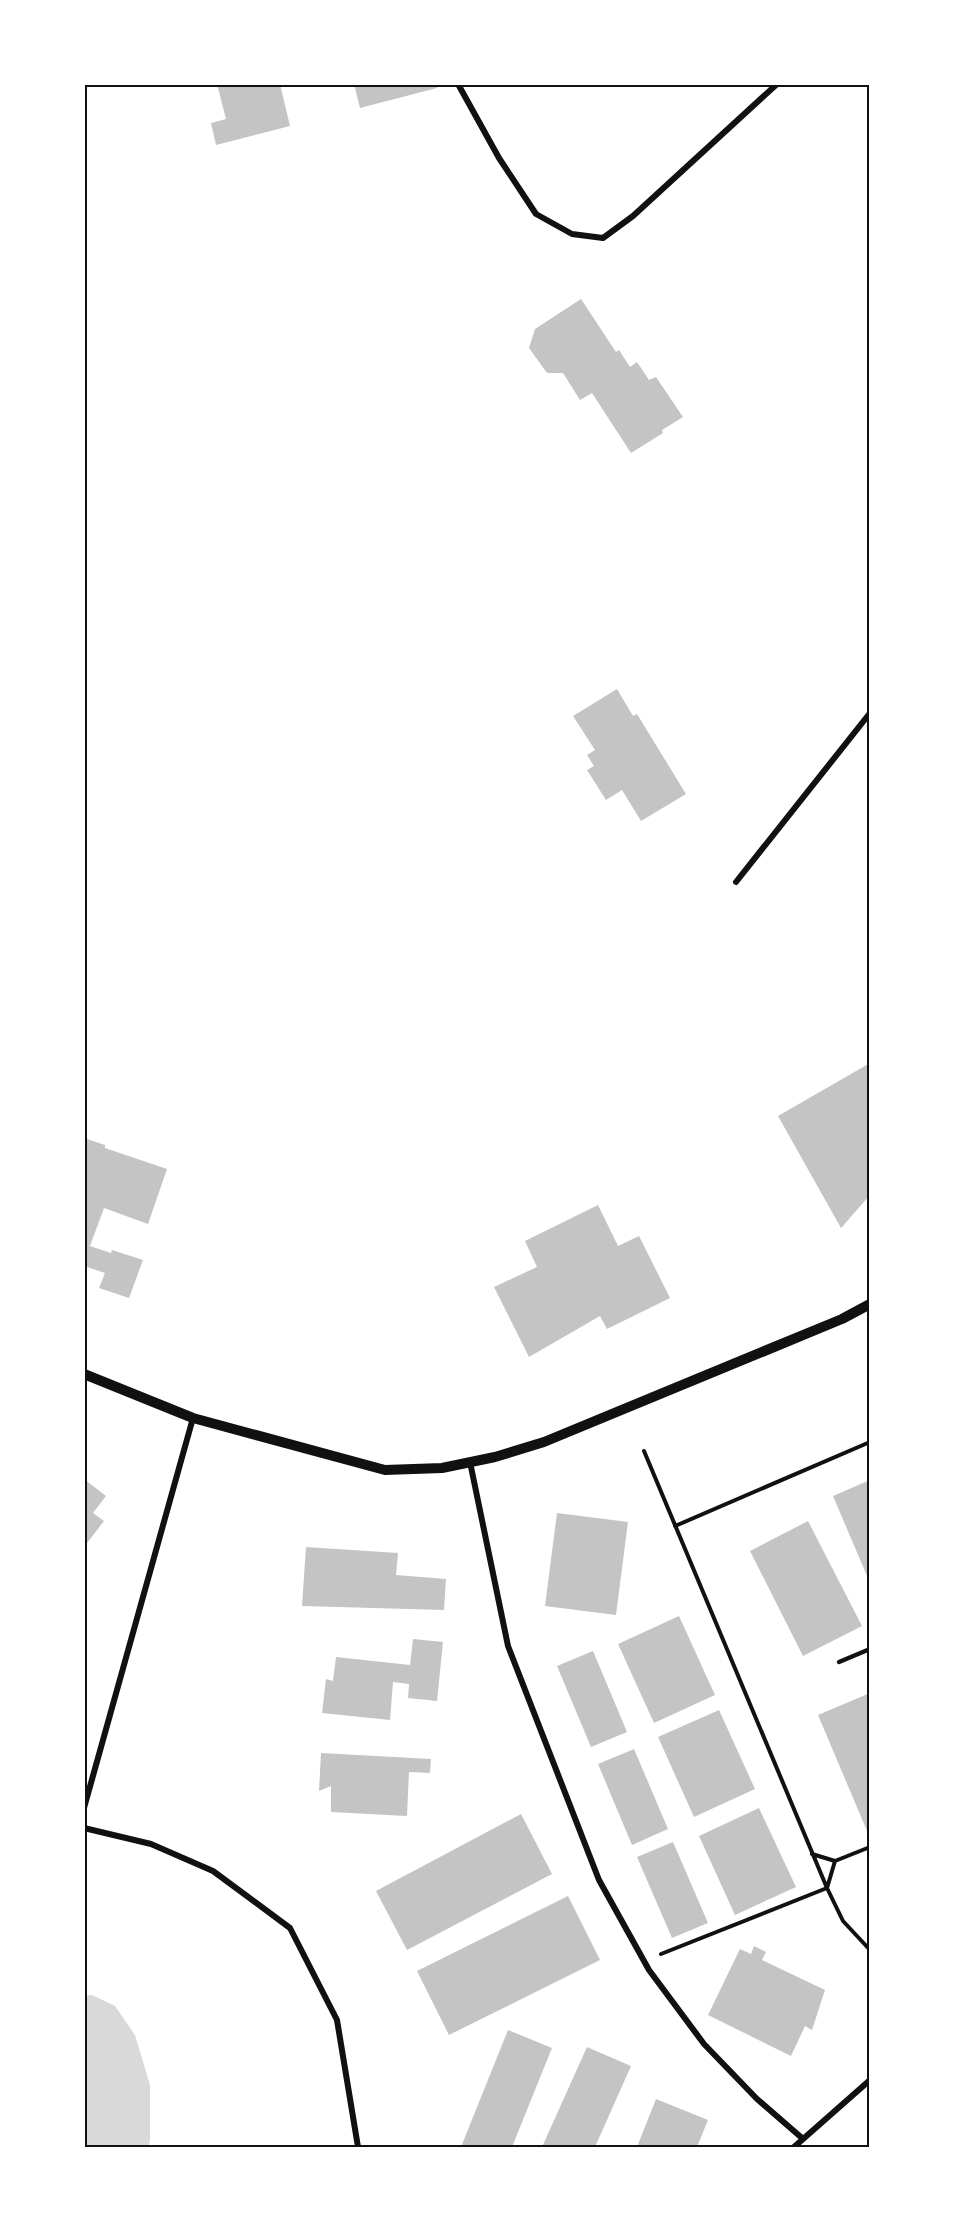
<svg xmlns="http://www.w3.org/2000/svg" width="954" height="2231" font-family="'Source Serif 4',serif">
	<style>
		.water { fill: #d9d9d9 }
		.building { fill: #c4c4c4 }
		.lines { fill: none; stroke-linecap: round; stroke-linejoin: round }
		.path { stroke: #111; stroke-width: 4 }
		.service { stroke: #111; stroke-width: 4.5 }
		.minor { stroke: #111; stroke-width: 6 }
		.tertiary { stroke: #111; stroke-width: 10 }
		.neatline { fill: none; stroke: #111; stroke-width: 2 }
	</style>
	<rect width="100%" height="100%" fill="#fff"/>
	<path class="water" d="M92 1995 115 2006 135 2035 150 2085V2141L148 2147H84V1996Z"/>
	<path class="building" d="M217 84H280L290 126 216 145 211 123 226 119Z
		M354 84H436L437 88 360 108Z
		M581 299 616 352 619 350 630 367 637 362 649 380 656 377 683 417 662 430 663 433 631 453 592 393 580 400 563 373H547L529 348 535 329Z
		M617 689 633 716 637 714 686 794 641 821 622 790 606 800 587 770 594 766 587 755 595 750 573 716Z
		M870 1063V1141L868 1142 870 1146V1195L841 1228 778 1116Z
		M84 1138 105 1145V1148L167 1169 148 1224 104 1208 90 1246 111 1253 112 1250 143 1260 129 1298 99 1288 105 1273 84 1266Z
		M598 1205 618 1246 639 1236 670 1298 607 1329 600 1316 529 1357 494 1287 537 1267 525 1241Z
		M84 1479 106 1496 93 1513 104 1521 84 1547Z
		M870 1480V1583L833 1496Z
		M557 1513 628 1522 616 1615 545 1606Z
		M808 1521 862 1626 803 1656 750 1551Z
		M306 1547 398 1553 396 1575 446 1579 444 1610 302 1606Z
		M679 1616 715 1695 654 1723 618 1644Z
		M413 1639 443 1642 437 1701 408 1698 409 1684 393 1682 390 1720 322 1713 326 1679 333 1681 336 1657 410 1665Z
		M593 1651 627 1732 591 1747 557 1666Z
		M870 1693V1838L818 1715Z
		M719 1710 755 1789 694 1817 658 1737Z
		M634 1749 668 1829 632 1845 598 1764Z
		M321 1753 431 1759 430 1773 409 1772 407 1816 331 1812V1786L319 1791Z
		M759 1808 796 1887 735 1915 699 1836Z
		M521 1814 552 1874 407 1950 376 1891Z
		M673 1842 708 1923 672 1938 637 1857Z
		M568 1896 600 1960 449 2035 417 1971Z
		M754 1946 766 1952 762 1960 825 1990 812 2030 805 2026 791 2056 708 2015 740 1949 751 1954Z
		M508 2030 552 2048 512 2147H461Z
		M587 2047 631 2066 595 2147H542Z
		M656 2099 708 2120 697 2147H637Z"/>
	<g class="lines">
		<path class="path" d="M644 1451 827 1888 843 1921 870 1950
			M675 1526 870 1442
			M812 1854 835 1861
			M661 1954 827 1888 835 1861 870 1847"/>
		<path class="service" d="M839 1662 870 1649"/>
		<path class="minor" d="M458 84 499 158 536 214 572 234 603 238 633 216 777 84
			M736 882 870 713
			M470 1462 508 1646 599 1880 649 1970 704 2044 757 2099 802 2138
			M84 1808 193 1418
			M84 1828 151 1844 213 1871 290 1928 337 2020 358 2147
			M794 2147 870 2080"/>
		<path class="tertiary" d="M84 1374 193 1418 385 1470 442 1468 495 1457 544 1442 842 1319 870 1304"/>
	</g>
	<rect width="954" height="2231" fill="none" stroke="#ffffff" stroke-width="171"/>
	<rect x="86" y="86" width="782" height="2060" class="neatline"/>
</svg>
